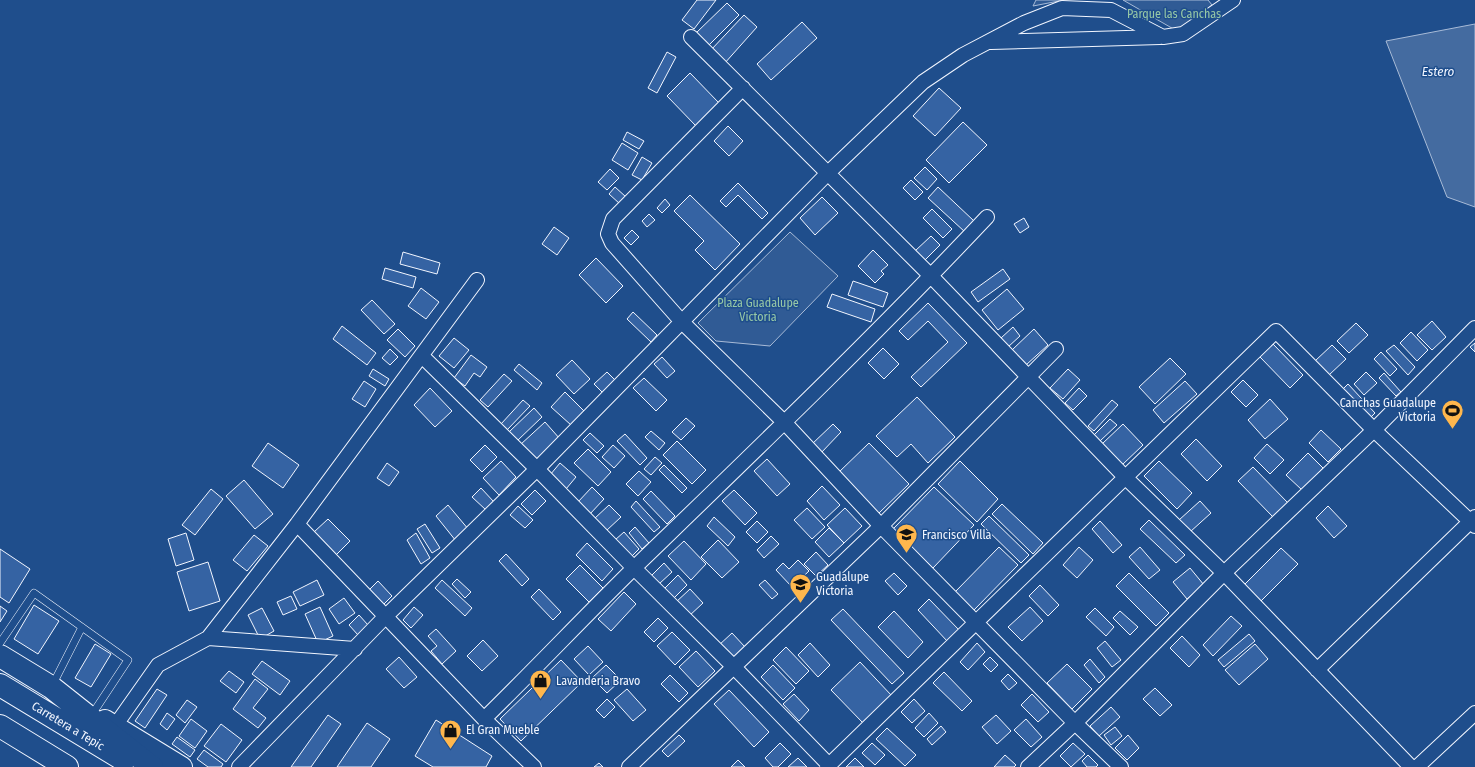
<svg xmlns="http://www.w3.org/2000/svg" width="1475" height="767" font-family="'Fira Sans Condensed',sans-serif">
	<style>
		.built { fill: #305b95; stroke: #a8bbd7 }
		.water { fill: #446ba0; stroke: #a8bbd7 }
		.building { fill: #3563a3; stroke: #f2f6ff }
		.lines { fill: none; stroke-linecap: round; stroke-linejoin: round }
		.service-casing { stroke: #f2f6ff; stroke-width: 8 }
		.minor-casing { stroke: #f2f6ff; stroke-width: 16 }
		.secondary-casing { stroke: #f2f6ff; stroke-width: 22 }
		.trunk-casing { stroke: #f2f6ff; stroke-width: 24 }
		.service { stroke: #1f4e8c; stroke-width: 7 }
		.minor { stroke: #1f4e8c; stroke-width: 14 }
		.secondary { stroke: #1f4e8c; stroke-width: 20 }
		.trunk { stroke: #1f4e8c; stroke-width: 22 }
		.labels { text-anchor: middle; stroke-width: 3; stroke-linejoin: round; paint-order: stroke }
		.park-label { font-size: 12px; fill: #97c8a6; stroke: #1f4e8c }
		.poi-label { font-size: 12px; fill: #f2f6ff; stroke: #1f4e8c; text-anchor: start }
		.street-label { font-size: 12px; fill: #f2f6ff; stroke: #1f4e8c }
		.water-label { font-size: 13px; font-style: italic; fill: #f2f6ff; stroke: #1f4e8c }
	</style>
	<rect width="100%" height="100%" fill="#1f4e8c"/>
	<path class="built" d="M1036 0H1064L1033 6Z
		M1123 0H1208L1212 5 1177 31Z
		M790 232 838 276 770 346 716 341 698 323Z"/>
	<path class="water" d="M1475 24V207L1447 197 1386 41Z"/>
	<path class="building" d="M697 0H716L694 29 682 20Z
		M727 3 739 15 707 47 695 34Z
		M744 15 757 27 724 64 710 51Z
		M802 22 817 38 771 80 757 64Z
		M667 52 676 57 657 93 648 88Z
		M690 73 719 103 696 126 667 96Z
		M939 88 961 108 935 136 913 116Z
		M963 122 987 145 949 183 926 160Z
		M728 126 743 141 729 156 714 141Z
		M627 132 644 141 639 149 623 140Z
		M622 143 638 153 628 170 612 160Z
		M642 157 652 163 642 180 632 175Z
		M925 167 937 179 927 190 914 178Z
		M610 169 619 178 607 190 598 182Z
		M911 180 923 192 915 200 903 188Z
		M738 183 768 213 762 219 738 195 726 207 720 201Z
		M615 187 626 197 620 204 609 194Z
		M938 187 974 221 965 232 928 198Z
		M690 195 740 244 715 270 695 250 704 241 674 211Z
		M822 197 838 213 815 235 800 218Z
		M665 199 670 205 662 213 657 208Z
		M932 209 952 229 943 238 923 218Z
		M649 214 655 220 647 227 642 221Z
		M1024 218 1029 227 1020 233 1014 224Z
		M554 227 569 238 557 255 542 244Z
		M632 230 639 237 631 245 624 238Z
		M931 236 940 245 924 261 915 251Z
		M873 250 888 265 881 271 884 274 875 283 858 266Z
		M403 252 440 263 437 274 400 264Z
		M596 258 623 286 606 303 579 275Z
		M385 268 416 277 413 288 382 279Z
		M1003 269 1010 279 978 302 971 292Z
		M853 281 888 293 883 307 848 295Z
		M421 288 439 302 426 319 408 306Z
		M1007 289 1024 309 998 330 982 310Z
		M832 294 875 309 871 322 827 307Z
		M372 300 395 324 384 334 361 310Z
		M928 303 967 343 921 387 911 377 948 342 928 321 908 340 899 331Z
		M633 312 657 335 651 342 627 319Z
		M1432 321 1446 337 1432 350 1417 335Z
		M1356 323 1368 335 1349 353 1337 341Z
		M342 326 376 353 367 365 333 339Z
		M1013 327 1020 336 1008 347 1001 338Z
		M398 329 415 346 405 357 387 340Z
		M1034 329 1048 345 1026 365 1012 350Z
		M1411 332 1428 350 1417 361 1400 343Z
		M454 338 469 350 454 368 439 356Z
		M1475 343V352L1470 347Z
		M1273 344 1303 375 1290 388 1260 357Z
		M1332 345 1346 359 1329 375 1315 361Z
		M1394 345 1415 367 1408 375 1386 351Z
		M883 348 899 364 884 379 868 363Z
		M390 349 398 357 390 365 382 358Z
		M1381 352 1397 369 1390 376 1374 359Z
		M471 355 487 367 480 377 474 373 465 386 454 378Z
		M662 357 675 371 667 378 654 364Z
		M1170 358 1186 374 1155 404 1139 387Z
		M572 360 590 379 574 394 556 375Z
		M519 364 542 383 537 390 514 370Z
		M373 369 389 379 385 386 369 376Z
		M1068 369 1080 380 1063 399 1050 388Z
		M607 372 616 381 603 393 594 384Z
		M1366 372 1377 383 1364 395 1354 384Z
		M1384 373 1401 392 1396 396 1379 378Z
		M504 374 512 381 488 407 480 400Z
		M644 378 667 400 656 411 633 388Z
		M1243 380 1258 395 1246 407 1231 392Z
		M364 381 376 389 365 407 352 399Z
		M1185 381 1197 394 1164 423 1153 410Z
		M1348 384 1375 413 1368 420 1341 391Z
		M430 388 452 411 435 427 414 405Z
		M1079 388 1087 396 1073 410 1065 403Z
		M565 392 584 411 571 425 551 407Z
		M917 397 955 437 928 463 911 444 897 457 876 436Z
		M1270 399 1288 419 1265 439 1248 420Z
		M523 400 530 406 507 430 501 424Z
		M1112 400 1118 405 1094 431 1088 426Z
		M534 408 542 417 517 441 509 432Z
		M686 418 695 426 681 440 672 432Z
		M1110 419 1117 425 1100 441 1094 435Z
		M545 422 560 439 536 462 520 445Z
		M833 424 841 432 820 454 811 445Z
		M1123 424 1143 445 1122 465 1102 444Z
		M1321 430 1341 449 1328 462 1309 443Z
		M651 431 665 443 659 450 645 437Z
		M590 433 604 446 597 453 583 440Z
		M625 434 647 458 640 465 617 441Z
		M1196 439 1222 466 1207 481 1181 454Z
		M677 441 706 470 692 484 663 455Z
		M268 443 299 465 283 488 252 466Z
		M869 443 909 484 878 514 838 473Z
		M1267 444 1284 460 1270 474 1254 458Z
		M485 445 497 457 482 472 470 460Z
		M613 445 625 456 614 468 602 457Z
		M588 449 611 472 598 486 574 463Z
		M1308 453 1323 468 1302 490 1286 475Z
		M655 457 662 463 651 475 644 469Z
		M767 459 790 484 777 496 754 471Z
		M501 461 516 477 499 495 483 478Z
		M960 461 998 499 977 522 938 484Z
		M1159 461 1192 493 1177 509 1144 476Z
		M387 463 399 472 389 486 377 478Z
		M560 463 576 477 566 489 550 475Z
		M664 465 687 488 682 493 659 470Z
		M1253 467 1288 503 1273 517 1238 481Z
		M639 471 651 482 638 496 626 484Z
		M244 480 273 514 255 529 226 496Z
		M822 486 840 505 824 520 807 501Z
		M592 487 604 499 589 515 577 503Z
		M934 487 974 525 933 568 893 529Z
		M481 488 494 502 486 510 472 497Z
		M211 489 223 499 195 535 182 525Z
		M535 490 546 501 532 515 521 504Z
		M734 490 757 513 745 525 722 501Z
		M651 491 675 516 667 524 643 499Z
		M636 501 660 527 654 532 631 507Z
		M1200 501 1211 513 1190 532 1179 520Z
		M1002 504 1043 543 1033 554 992 514Z
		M448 505 469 530 456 541 436 516Z
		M609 505 621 517 606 531 594 519Z
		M518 506 533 520 525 528 510 515Z
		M1328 506 1347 526 1334 538 1316 518Z
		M807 508 825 527 812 539 794 520Z
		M845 508 862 526 844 543 827 525Z
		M989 516 1029 555 1021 563 981 524Z
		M714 517 735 537 728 546 707 526Z
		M328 519 350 541 336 555 314 532Z
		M1149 520 1185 555 1176 563 1140 529Z
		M757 521 768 532 757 543 746 532Z
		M1100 521 1122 545 1113 553 1092 529Z
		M425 524 440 548 432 553 417 529Z
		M635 527 649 543 642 549 629 533Z
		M829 528 844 543 829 557 815 542Z
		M624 532 639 549 631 557 615 540Z
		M186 533 194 560 176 566 168 539Z
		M416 533 430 558 421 564 407 540Z
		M254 535 268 546 247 571 233 560Z
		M771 536 779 544 764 558 757 550Z
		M718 540 739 562 722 578 701 557Z
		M684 541 706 564 691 580 668 556Z
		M587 543 613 569 602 581 576 555Z
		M999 547 1018 565 974 610 955 592Z
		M1079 547 1093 560 1077 578 1063 565Z
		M1140 547 1160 570 1149 579 1129 557Z
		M1281 548 1298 564 1260 602 1244 585Z
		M0 549 30 569 9 603 0 597Z
		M816 552 828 565 816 576 804 564Z
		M506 554 529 579 522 586 499 561Z
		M798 560 809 571 792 587 776 570 783 563 789 569Z
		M208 562 220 601 189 611 177 572Z
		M664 563 672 572 659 584 651 576Z
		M580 565 603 588 589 602 566 579Z
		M1190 568 1204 585 1187 599 1173 582Z
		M894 573 907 586 898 595 885 581Z
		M1129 573 1169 613 1156 626 1116 586Z
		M678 575 687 585 673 599 664 589Z
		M457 579 471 592 465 598 452 584Z
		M317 580 324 595 300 606 293 592Z
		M442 580 472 608 465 616 435 588Z
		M765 580 778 594 772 599 759 585Z
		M378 581 392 596 383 605 369 590Z
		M1040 585 1059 605 1048 616 1029 596Z
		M539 589 561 612 553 620 531 597Z
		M690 589 703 603 688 617 675 603Z
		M624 592 636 604 611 631 598 619Z
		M291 596 297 609 283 615 277 602Z
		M344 598 355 613 339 624 329 609Z
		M929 599 960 631 948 642 918 610Z
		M34 605 59 621 38 654 14 639Z
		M0 606 7 611 0 622Z
		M320 607 333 636 318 643 305 614Z
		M414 607 423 615 411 628 403 620Z
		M1030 607 1043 621 1022 641 1008 627Z
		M262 608 274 631 260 639 248 615Z
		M1095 608 1114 627 1106 636 1086 617Z
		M843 609 904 673 892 684 831 620Z
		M894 611 923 642 908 658 878 627Z
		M1120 611 1138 627 1130 635 1113 618Z
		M359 615 368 625 358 635 349 625Z
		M1231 616 1242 626 1213 656 1203 645Z
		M658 618 668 628 654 642 644 632Z
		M436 629 456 651 442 664 431 651 437 646 428 636Z
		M672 632 690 650 675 665 657 646Z
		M732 633 745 647 731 660 718 646Z
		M1249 634 1255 641 1224 667 1218 660Z
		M1182 636 1200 655 1189 667 1170 648Z
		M483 640 498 656 482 671 467 656Z
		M1105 641 1121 660 1112 667 1097 648Z
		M810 643 830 665 818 677 798 655Z
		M977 643 985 652 968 670 960 662Z
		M95 644 111 654 91 687 75 678Z
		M1255 644 1268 659 1239 685 1225 670Z
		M588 646 603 662 589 675 574 659Z
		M786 647 809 671 796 684 773 660Z
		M696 651 715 671 698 687 679 667Z
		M399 657 417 677 404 688 386 669Z
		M990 657 998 665 991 672 983 664Z
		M1090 659 1105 677 1099 683 1084 665Z
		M561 660 582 682 521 741 500 719Z
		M262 661 290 681 280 695 252 674Z
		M860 662 892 696 863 723 831 690Z
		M1067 664 1092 689 1072 709 1047 683Z
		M606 665 621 680 607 693 592 678Z
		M773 665 795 688 783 700 761 677Z
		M229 671 244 682 236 693 220 681Z
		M944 672 972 701 962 711 933 683Z
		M1008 674 1017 683 1009 690 1001 681Z
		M670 675 688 693 679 702 661 684Z
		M255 679 268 689 253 708 266 718 258 728 233 709Z
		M1155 688 1172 705 1160 716 1143 699Z
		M157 689 167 695 145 728 135 721Z
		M627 689 646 710 633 721 614 700Z
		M729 690 769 732 754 747 714 704Z
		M794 694 809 710 799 721 783 704Z
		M1032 694 1049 712 1038 722 1021 705Z
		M607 699 615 707 604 718 596 710Z
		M914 699 925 711 912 723 901 712Z
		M187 700 197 707 185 723 176 715Z
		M1111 707 1120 717 1099 736 1090 726Z
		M167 713 175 719 167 730 160 724Z
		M929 713 938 723 924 737 915 728Z
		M328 715 341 724 311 767H291Z
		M996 715 1011 731 997 744 982 727Z
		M191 719 207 731 195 748 179 736Z
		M1026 719 1042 737 1031 747 1014 730Z
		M436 720 492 756 486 767H433L415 756Z
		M367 723 390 739 371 767H337Z
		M221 724 242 740 226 762 204 746Z
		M941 726 946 732 932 745 927 739Z
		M1115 727 1122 736 1111 745 1104 735Z
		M887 728 916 755 905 766 876 739Z
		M679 735 685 741 668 757 662 751Z
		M1128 735 1139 748 1127 760 1115 748Z
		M177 737 195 750 190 757 172 744Z
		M780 743 791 754 778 767H773L765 758Z
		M872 743 885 755 875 765 862 753Z
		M1073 743 1085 754 1071 767 1060 756Z
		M204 750 223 764 221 767H208L197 759Z
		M1005 755 1016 765 1014 767H994Z
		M1088 755 1098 765 1096 767H1087L1082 761Z
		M798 758 807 767H788Z
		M855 758 864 767H846Z
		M738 760 745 767H731Z
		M599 763 603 767H594Z"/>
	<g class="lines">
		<defs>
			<path id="service" d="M0 643 34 593 128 660 93 713
				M52 686 82 627"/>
			<path id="minor" d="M691 37 931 276 1125 477 1224 573 1411 767
				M991 42 1160 37
				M743 88 613 219 608 234 612 243 682 322 785 423 881 526 1075 723 1121 767
				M422 356 537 469 634 568 733 666 831 767
				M297 524 484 719 534 767
				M208 638 355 649
				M1317 670 1475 517
				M484 719C535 669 584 617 635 567 754 452 873 338 987 217
				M115 726 158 665 208 638 297 524 477 280
				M239 767 385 617 537 469 827 174 923 82 963 55 1024 23 1062 8 1111 10 1163 37 1183 34 1233 0
				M629 767 881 526 1056 349
				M827 767 1276 331 1374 430 1475 526
				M1028 767 1075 723 1224 573 1374 430 1475 328
				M1417 767 1475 713"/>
			<path id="secondary" d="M105 720 182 767"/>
			<path id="trunk" d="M0 656 51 687 152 767
				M0 685 124 760
				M0 726 67 767"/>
		</defs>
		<use href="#service" class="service-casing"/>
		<use href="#minor" class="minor-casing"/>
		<use href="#secondary" class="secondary-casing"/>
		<use href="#trunk" class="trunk-casing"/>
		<use href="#service" class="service"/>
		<use href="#minor" class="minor"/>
		<use href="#secondary" class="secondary"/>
		<use href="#trunk" class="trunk"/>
	</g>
	<defs>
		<symbol id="stadium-pin" viewBox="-11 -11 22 30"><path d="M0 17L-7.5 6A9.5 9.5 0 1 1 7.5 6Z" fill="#ffb74d" stroke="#1f4e8c"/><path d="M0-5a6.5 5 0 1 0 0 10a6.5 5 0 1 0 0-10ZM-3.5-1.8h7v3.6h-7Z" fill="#111"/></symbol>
		<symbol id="school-pin" viewBox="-11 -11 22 30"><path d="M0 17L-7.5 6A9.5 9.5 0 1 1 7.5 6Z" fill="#ffb74d" stroke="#1f4e8c"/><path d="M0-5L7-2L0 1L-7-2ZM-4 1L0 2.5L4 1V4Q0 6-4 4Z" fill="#111"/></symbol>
		<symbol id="shop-pin" viewBox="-11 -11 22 30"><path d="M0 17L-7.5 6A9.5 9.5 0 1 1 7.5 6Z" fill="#ffb74d" stroke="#1f4e8c"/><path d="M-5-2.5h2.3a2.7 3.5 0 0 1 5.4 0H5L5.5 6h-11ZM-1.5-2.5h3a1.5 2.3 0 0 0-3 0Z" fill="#111"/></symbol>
	</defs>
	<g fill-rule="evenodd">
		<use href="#stadium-pin" x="1440" y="398" width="25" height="34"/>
		<use href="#school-pin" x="894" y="522" width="25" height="34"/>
		<use href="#school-pin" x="788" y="572" width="25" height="34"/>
		<use href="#shop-pin" x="528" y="668" width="25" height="34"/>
		<use href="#shop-pin" x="438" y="718" width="25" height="34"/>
	</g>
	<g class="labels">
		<g class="park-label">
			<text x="1174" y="18">Parque las Canchas</text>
			<text x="758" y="307">Plaza Guadalupe<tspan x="758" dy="14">Victoria</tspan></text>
		</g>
		<g class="poi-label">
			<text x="1436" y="407" text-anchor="end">Canchas Guadalupe<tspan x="1436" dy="14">Victoria</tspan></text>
			<text x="922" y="539">Francisco Villa</text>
			<text x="816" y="581">Guadalupe<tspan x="816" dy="14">Victoria</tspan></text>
			<text x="556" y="685">Lavanderia Bravo</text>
			<text x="466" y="734">El Gran Mueble</text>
		</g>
		<g class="street-label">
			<text transform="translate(68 726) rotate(31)" y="4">Carretera a Tepic</text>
		</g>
		<g class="water-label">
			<text x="1438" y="76">Estero</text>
		</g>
	</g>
</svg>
